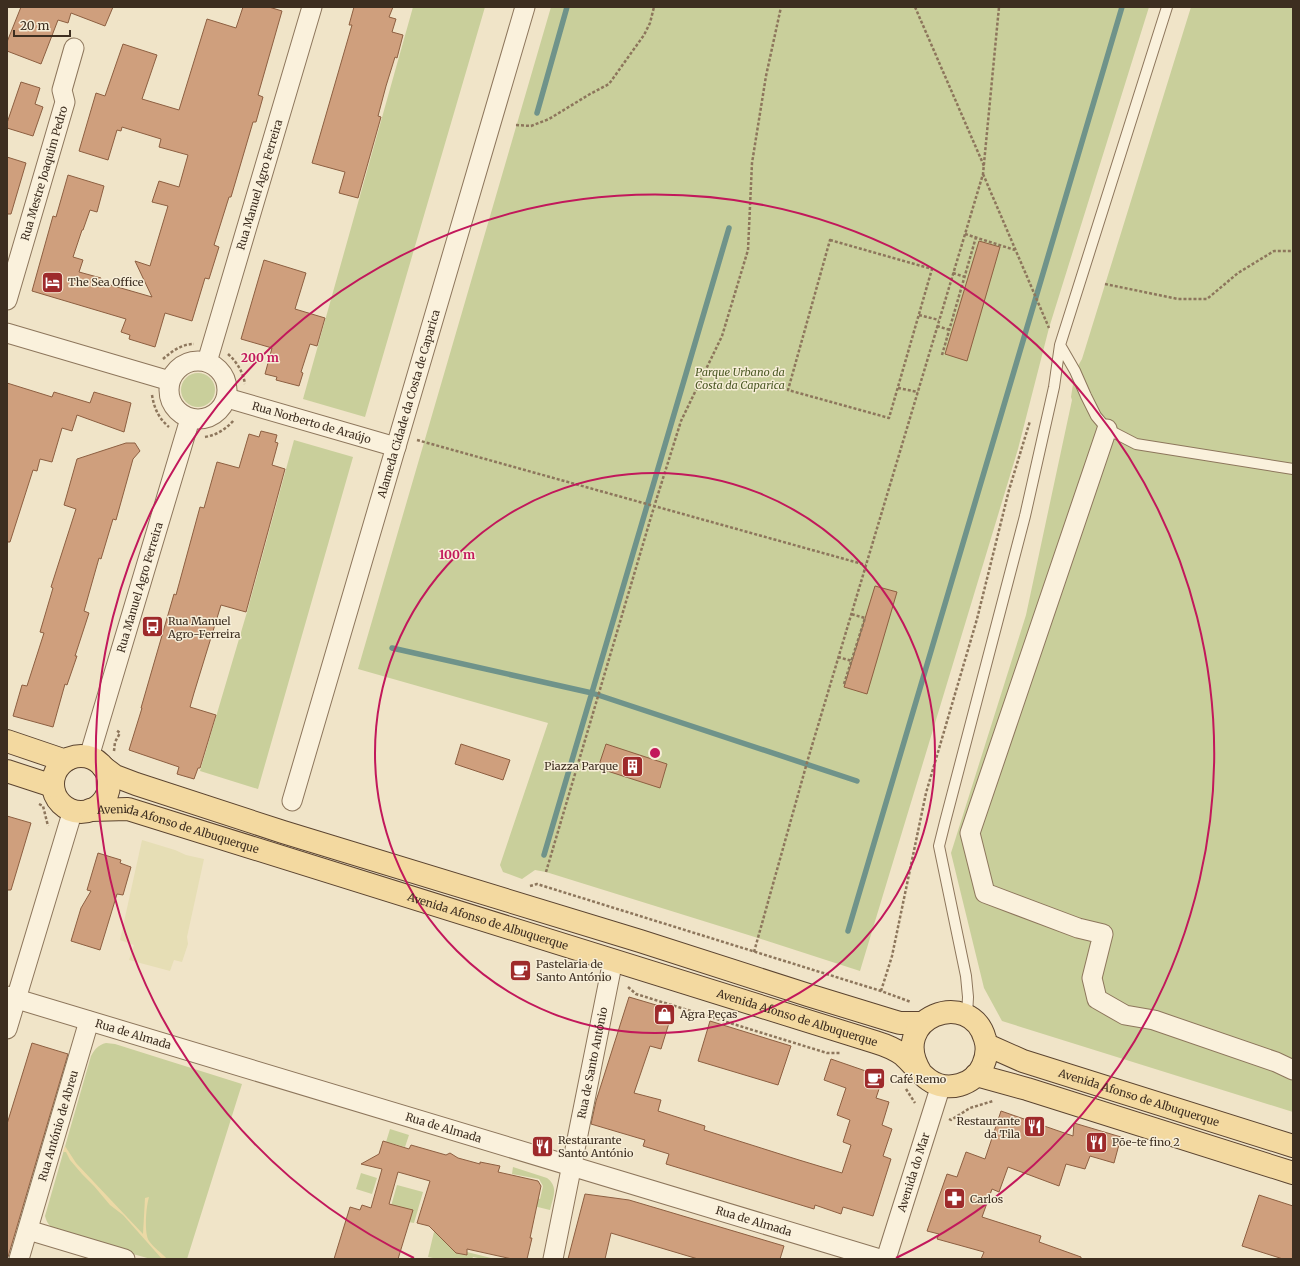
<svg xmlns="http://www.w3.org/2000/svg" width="1300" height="1266" font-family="Merriweather,serif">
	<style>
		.farmland { fill: #e6deb5 }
		.green { fill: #c9cf9b }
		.sand { fill: #ecd9a5 }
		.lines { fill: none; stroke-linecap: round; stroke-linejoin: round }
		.stream { stroke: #6f938a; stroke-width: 5.5 }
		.building { fill: #cf9f7d; stroke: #8d5f41 }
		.service-casing { stroke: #8d765c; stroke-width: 12 }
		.minor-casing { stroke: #8d765c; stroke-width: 21 }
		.primary-casing { stroke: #5b4430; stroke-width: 24 }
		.path { stroke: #8d765c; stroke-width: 2.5; stroke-dasharray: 3 2; stroke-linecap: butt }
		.service { stroke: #faf1dc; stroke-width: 10 }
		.minor { stroke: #faf1dc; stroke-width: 19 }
		.primary { stroke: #f3d9a0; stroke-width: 22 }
		.ring { fill: none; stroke: #c2185b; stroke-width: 2 }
		.labels { text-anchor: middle; stroke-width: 3; stroke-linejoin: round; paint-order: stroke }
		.street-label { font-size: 11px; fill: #3d2e20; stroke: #f7eed8 }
		.poi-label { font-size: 11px; fill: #3d2e20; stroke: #f7eed8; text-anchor: start }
		.park-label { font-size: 11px; font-style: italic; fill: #4d5a26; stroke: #f7eed8 }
		.centre { fill: #c2185b; stroke: #f7eed8; stroke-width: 2 }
		.ring-label { font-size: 12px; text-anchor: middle; font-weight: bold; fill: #c2185b; stroke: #f7eed8; stroke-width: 3; stroke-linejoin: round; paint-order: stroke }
	</style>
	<rect width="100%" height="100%" fill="#f0e4c8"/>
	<path class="farmland" d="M142 840 175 850 186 855 204 859 187 937 188 944 182 962 174 960 170 971 129 960 134 945 120 940Z"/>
	<path class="green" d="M413 7H485L365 417 303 399Z
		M551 7H1149L1049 328 1018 449 860 971 758 938 546 872 535 870 522 879 503 872 500 865 548 723 358 669Z
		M1191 7H1293V1112L1002 1021 984 988 951 853 1026 615 1072 400 1071 397 1075 371 1082 359Z
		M181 390a17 17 0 1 1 34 0a17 17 0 1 1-34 0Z
		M294 440 353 457 258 789 200 771 247 612Z
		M106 1043 115 1044 242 1084 187 1259H151L60 1234C52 1228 47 1225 45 1216L91 1056C95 1049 98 1045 106 1043Z
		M390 1129 409 1135 405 1147 386 1142Z
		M513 1167 547 1178C559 1187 553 1197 550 1210L513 1201 517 1194 540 1199 543 1186 539 1179 512 1174Z
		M361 1173 377 1178 372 1194 356 1189Z
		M397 1185 423 1192 414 1223 409 1222 391 1206Z
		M434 1232 461 1241 459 1253 466 1255 467 1252 495 1259H483L473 1257 472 1259H438L428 1257Z"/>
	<path class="sand" d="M65 1146 76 1163 143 1234 145 1198 149 1197C146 1207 144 1233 149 1241 154 1248 162 1253 167 1259H162L123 1215 110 1205 94 1186 82 1174 70 1160 66 1152H63Z"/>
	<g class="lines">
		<path class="stream" d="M537 113 567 7
			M392 648 592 693 857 781
			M544 855 729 228
			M848 931 1122 7"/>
	</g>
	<path class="building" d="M21 7H113L105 26 71 13 68 23 58 20 41 64 7 51V42Z
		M243 7H269L282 11 258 95 263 97 256 122H253L231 197H229L214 245 219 247 209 279 205 278 192 321 165 313 155 347 129 339 130 335 121 332 126 319 32 291 53 216 56 217 68 175 104 186 97 212 90 210 83 230H82L73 257 83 260 79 272 101 278 100 282 152 297 135 261 150 266 168 206 152 202 159 181 179 187 188 155 159 147 161 139 122 127 121 131 117 130 108 160 79 151 96 93 105 96 123 44 157 55 142 99 179 110 207 19 236 28Z
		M354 7H393L389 17 396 19 392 32 403 35 397 58 395 57 386 86 378 116 381 117 358 198 339 193 345 172 312 163 352 25H349Z
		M21 82 40 88 35 104 43 107 33 136 7 128V123Z
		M7 157 26 163 11 214H7Z
		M979 241 1000 247 967 361 945 354Z
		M264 260 306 273 295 309 325 318 317 346 310 344 301 372 303 373 299 386 276 380 277 377 265 374 272 348 241 339Z
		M7 383 52 397 54 392 90 403 94 392 131 403 124 432 77 415 72 431 62 428 52 462 40 459 37 471 33 470 10 542H7Z
		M261 431 277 435 275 442 278 443 272 465 285 469 246 612 221 605 194 693 190 707 216 715 200 768H198L194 779 177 774 179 767 129 750 142 708H141L174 594 176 595 200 507 204 508 217 462 239 468 249 434 259 437Z
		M126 443H135L140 451 133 459 116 520 113 519 101 559 99 558 84 611 89 613 75 656H77L67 685 65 684 53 727 13 716 22 685 27 686 44 633 40 632 53 588 51 587 76 509 64 505 77 459Z
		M875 586 897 592 867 694 844 687Z
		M461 744 510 760 503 780 455 764Z
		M606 744 667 764 660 788 598 768Z
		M7 816 31 823 11 890H7Z
		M98 853 121 860 120 863 131 867 123 895 117 894 100 950 71 941 81 908 91 891 87 890Z
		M629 997 673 1010 661 1049 650 1046 634 1093 661 1100 658 1111 705 1126 704 1130 799 1160 842 1173 851 1145 843 1142 850 1120 837 1115 846 1088 824 1080 831 1059 883 1077 876 1098 889 1102 882 1125 892 1129 883 1156 891 1159 873 1216 843 1207 841 1214 815 1205 814 1209 666 1164 669 1154 643 1146 645 1140 591 1124 596 1101Z
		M710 1021 791 1046 778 1085 698 1061Z
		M32 1043 68 1054 8 1257H7V1124Z
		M1001 1111 1073 1136 1074 1123 1121 1137 1114 1163 1090 1156 1085 1169 1066 1164 1059 1186 1008 1167 999 1192 992 1189 982 1217 1041 1236 1039 1242 1081 1257V1259H981L984 1252 937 1239 939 1234 927 1231 947 1174 957 1177 966 1152 985 1159Z
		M383 1141 409 1149 411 1145 446 1155 450 1153 458 1158 480 1164V1162L500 1166 498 1172 538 1181 541 1186 530 1238H532L527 1259H512L467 1249V1255L456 1253 429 1226 417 1223 430 1181 398 1172 389 1204 413 1210 398 1259H334L350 1207 360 1210 362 1205 371 1208 382 1169 361 1164 379 1154Z
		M585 1194 629 1200 784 1246 780 1259H698L611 1233 605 1259H568Z
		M1259 1195 1293 1206V1259H1283L1242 1246Z"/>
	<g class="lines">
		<defs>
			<path id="service" d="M1060 345 1075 371 1086 396 1096 416 1107 429 1136 444 1293 469
				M967 1016 968 997 966 976 939 846 945 822 1025 516 1054 387 1060 345 1167 7"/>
			<g id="minor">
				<path id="s1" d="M7 300 65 102 62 90 74 48"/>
				<path d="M7 333 170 381"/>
				<circle cx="198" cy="390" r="29"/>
				<path id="s2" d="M207 362 312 7"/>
				<path id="s3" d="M227 398 396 447"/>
				<path d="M1107 429 970 833 985 893 1078 928 1103 934 1092 978 1097 999 1125 1015 1154 1020 1276 1062 1293 1070"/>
				<path id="s4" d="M89 757 190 419"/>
				<path id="s5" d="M292 801 525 7"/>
				<path id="s6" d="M7 996 880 1259"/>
				<path d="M7 1029 73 810"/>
				<path d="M28 1230 125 1259"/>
				<path id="s7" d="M19 1259 89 1021"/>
				<path id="s8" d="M553 1259 613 960"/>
				<path id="s9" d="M886 1259 941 1085"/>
			</g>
			<g id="primary">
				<path d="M7 741 63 760 68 759"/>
				<circle cx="81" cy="784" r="28"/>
				<path d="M103 767 115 776 136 784 283 832 640 941 808 995 893 1021 900 1023H922"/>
				<path d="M7 771 53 786"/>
				<path id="s10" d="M90 810 128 809 875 1042C885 1045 895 1049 903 1055 912 1063 919 1073 929 1080 947 1093 975 1085 983 1065 987 1056 988 1048 985 1039 971 987 886 1017 921 1073"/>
				<path id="s11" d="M987 1045 1023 1061 1293 1146"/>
				<path d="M976 1075 1027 1089 1293 1173"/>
			</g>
		</defs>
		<use href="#service" class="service-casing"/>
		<use href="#minor" class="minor-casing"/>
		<use href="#primary" class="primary-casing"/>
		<path class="path" d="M915 7 984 166
			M516 125 531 126 549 119 590 94 609 84 644 35 650 23 654 7
			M983 174 1049 328
			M965 234 1015 250
			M830 240 932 269 889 418 788 390Z
			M953 273 965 277
			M1105 284 1178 299H1207L1238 273 1274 251H1293
			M919 315 939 320
			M937 326 950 330
			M228 354C237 362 243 372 245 384
			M942 355 976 237
			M163 359C172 351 182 344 194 344
			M898 388 918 392
			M152 395C154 407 158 418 169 427
			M205 437C217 435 226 429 234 420
			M417 440 866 565
			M838 657 852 661
			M844 684 865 618 851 614
			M114 751 115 742 120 733 116 730
			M39 804 43 806 48 826
			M546 872 654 507 681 421 722 336 748 250 752 163 766 76 781 7
			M530 886 537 884 881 991 911 1002
			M754 952 808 759 983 174 999 7
			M628 987 636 994 827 1053H840
			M881 991 892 956 926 793 977 619 1009 490 1030 421
			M906 1089 915 1103
			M949 1119 951 1120 970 1108 993 1101"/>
		<use href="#service" class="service"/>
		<use href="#minor" class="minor"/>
		<use href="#primary" class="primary"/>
	</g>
	<g class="ring">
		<circle cx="655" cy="753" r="280"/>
		<path d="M414 1258A559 559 0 1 1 896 1258"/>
	</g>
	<defs>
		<symbol id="hotel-square" viewBox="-11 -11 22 22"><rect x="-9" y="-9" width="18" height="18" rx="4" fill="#9e2a2b" stroke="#f7eed8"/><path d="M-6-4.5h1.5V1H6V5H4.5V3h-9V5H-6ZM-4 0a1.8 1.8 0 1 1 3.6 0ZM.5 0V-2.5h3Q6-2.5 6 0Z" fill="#fff"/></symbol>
		<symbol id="bus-square" viewBox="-11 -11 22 22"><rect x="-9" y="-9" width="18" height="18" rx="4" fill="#9e2a2b" stroke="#f7eed8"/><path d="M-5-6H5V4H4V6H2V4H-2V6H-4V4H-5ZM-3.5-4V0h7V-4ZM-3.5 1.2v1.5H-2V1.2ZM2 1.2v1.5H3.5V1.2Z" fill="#fff"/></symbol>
		<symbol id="building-square" viewBox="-11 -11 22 22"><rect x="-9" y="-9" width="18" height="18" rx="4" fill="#9e2a2b" stroke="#f7eed8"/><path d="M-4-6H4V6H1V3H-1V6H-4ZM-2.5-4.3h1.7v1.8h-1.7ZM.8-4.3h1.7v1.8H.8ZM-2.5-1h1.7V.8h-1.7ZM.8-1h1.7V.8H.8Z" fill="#fff"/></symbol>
		<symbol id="cafe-square" viewBox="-11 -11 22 22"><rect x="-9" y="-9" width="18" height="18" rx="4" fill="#9e2a2b" stroke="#f7eed8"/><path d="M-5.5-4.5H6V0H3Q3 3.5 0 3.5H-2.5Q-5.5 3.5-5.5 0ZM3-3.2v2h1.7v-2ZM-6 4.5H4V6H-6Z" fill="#fff"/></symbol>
		<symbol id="shop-square" viewBox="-11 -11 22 22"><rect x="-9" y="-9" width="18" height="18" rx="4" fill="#9e2a2b" stroke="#f7eed8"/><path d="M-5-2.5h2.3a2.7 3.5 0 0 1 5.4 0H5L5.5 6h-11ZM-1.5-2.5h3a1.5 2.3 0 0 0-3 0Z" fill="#fff"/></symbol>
		<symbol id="restaurant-square" viewBox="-11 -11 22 22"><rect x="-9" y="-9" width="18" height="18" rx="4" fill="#9e2a2b" stroke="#f7eed8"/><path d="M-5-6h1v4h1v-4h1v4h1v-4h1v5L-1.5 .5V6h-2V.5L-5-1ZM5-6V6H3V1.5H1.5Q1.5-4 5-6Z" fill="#fff"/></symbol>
		<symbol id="pharmacy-square" viewBox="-11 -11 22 22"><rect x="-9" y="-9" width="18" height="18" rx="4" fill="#9e2a2b" stroke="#f7eed8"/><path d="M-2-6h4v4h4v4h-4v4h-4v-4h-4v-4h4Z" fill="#fff"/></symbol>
	</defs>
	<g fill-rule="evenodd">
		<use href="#hotel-square" x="40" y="270" width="25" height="25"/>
		<use href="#bus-square" x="140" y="614" width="25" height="25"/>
		<use href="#building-square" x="620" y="754" width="25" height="25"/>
		<use href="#cafe-square" x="508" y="958" width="25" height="25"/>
		<use href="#shop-square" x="652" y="1002" width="25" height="25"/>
		<use href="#cafe-square" x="862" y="1066" width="25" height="25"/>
		<use href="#restaurant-square" x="1022" y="1114" width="25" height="25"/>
		<use href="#restaurant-square" x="1084" y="1130" width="25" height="25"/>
		<use href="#restaurant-square" x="530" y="1134" width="25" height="25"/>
		<use href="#pharmacy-square" x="942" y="1186" width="25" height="25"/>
	</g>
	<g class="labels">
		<g class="street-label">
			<text dy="4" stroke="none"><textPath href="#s1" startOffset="132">Rua Mestre Joaquim Pedro</textPath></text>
			<text dy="4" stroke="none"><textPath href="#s2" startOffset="185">Rua Manuel Agro Ferreira</textPath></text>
			<text dy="4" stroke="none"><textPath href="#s5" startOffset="414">Alameda Cidade da Costa de Caparica</textPath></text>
			<text dy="4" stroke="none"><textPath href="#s3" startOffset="88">Rua Norberto de Araújo</textPath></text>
			<text dy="4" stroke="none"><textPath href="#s4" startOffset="177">Rua Manuel Agro Ferreira</textPath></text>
			<text dy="4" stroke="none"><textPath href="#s10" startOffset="91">Avenida Afonso de Albuquerque</textPath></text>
			<text dy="4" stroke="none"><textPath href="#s10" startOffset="415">Avenida Afonso de Albuquerque</textPath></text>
			<text dy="4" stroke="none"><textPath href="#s10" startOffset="739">Avenida Afonso de Albuquerque</textPath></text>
			<text dy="4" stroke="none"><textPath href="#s6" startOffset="132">Rua de Almada</textPath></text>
			<text dy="4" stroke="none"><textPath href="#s8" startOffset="200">Rua de Santo António</textPath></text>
			<text dy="4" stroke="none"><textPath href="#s11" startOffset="161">Avenida Afonso de Albuquerque</textPath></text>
			<text dy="4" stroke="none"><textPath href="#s7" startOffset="139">Rua António de Abreu</textPath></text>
			<text dy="4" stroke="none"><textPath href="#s6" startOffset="456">Rua de Almada</textPath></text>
			<text dy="4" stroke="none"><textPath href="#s9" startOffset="91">Avenida do Mar</textPath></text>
			<text dy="4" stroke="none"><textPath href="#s6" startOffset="780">Rua de Almada</textPath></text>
		</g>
		<g class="poi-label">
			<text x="68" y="286">The Sea Office</text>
			<text x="168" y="625">Rua Manuel<tspan x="168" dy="13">Agro-Ferreira</tspan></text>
			<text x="618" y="770" text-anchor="end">Piazza Parque</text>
			<text x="536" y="968">Pastelaria de<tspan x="536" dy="13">Santo António</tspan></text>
			<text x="680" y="1018">Agra Peças</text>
			<text x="890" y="1083">Café Remo</text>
			<text x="1020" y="1125" text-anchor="end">Restaurante<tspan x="1020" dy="13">da Tila</tspan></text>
			<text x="558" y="1144">Restaurante<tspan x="558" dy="13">Santo António</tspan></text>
			<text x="1112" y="1146">Põe-te fino 2</text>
			<text x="970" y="1203">Carlos</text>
		</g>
		<g class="park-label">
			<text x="740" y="376">Parque Urbano da<tspan x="740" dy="13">Costa da Caparica</tspan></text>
		</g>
	</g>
	<circle cx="655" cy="753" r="6" class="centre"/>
	<g class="ring-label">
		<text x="260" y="362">200 m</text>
		<text x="457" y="559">100 m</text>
	</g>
	<rect width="1300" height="1266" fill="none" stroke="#3d2e20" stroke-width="16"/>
	<path d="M14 30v6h56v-6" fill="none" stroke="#3d2e20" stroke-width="2"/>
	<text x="20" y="30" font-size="12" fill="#3d2e20" stroke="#f7eed8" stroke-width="3" paint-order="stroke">20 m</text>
</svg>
